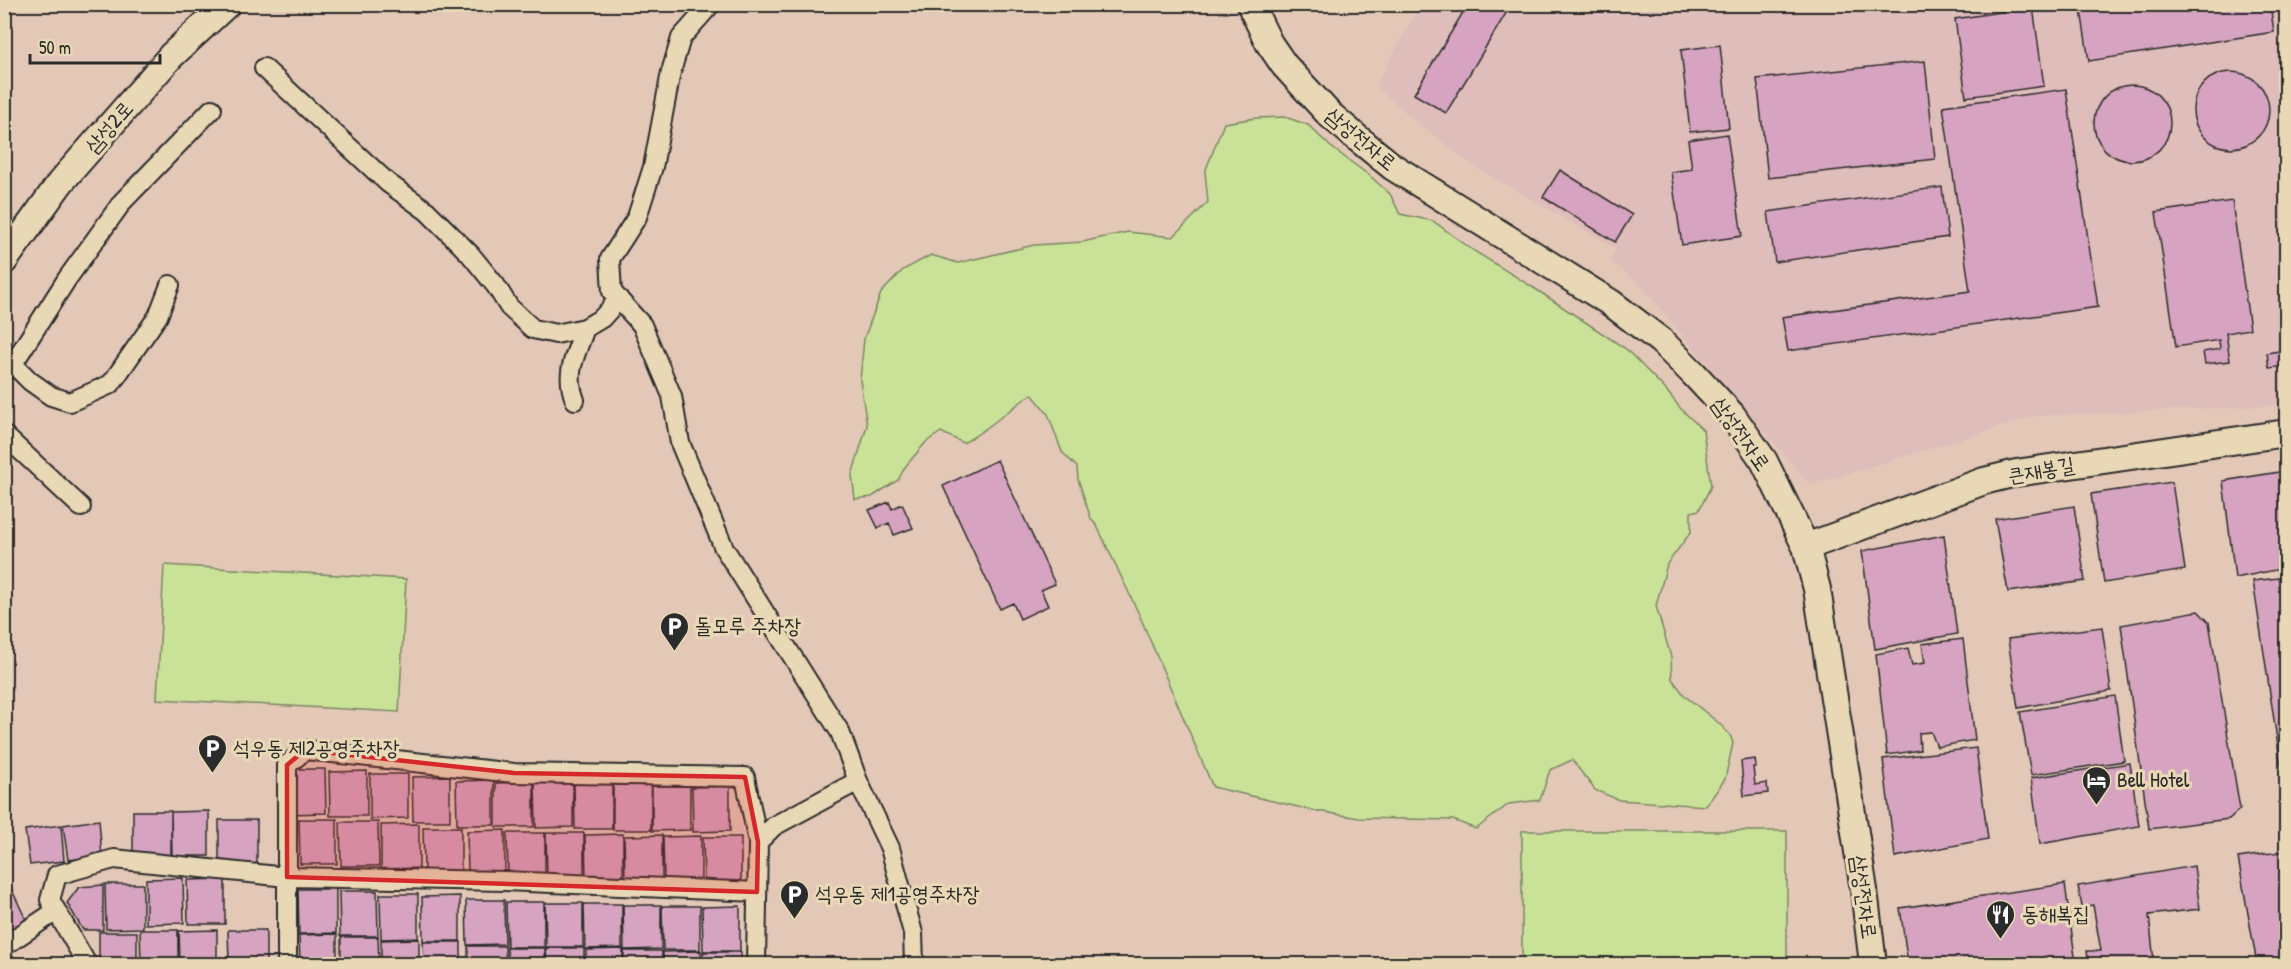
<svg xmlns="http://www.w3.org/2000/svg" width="2291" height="969" font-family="'Patrick Hand','Poor Story',sans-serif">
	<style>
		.built { fill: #dfbdba }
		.green { fill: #c9e298; stroke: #7a8662; stroke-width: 1.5 }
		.building { fill: #d6a4c0; stroke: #2b2b2b; stroke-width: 1.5 }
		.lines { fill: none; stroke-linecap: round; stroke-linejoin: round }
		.street-casing { stroke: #2b2b2b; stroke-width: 22 }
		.secondary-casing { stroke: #2b2b2b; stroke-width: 30 }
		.street { stroke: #e9d8b5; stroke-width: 18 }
		.secondary { stroke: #e9d8b5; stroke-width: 26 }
		.marked { fill: #d62828; fill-opacity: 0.2; stroke: #d62828; stroke-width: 4.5; stroke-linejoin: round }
		.labels { text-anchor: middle; stroke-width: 6; stroke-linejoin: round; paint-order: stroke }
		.street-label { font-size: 21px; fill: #2b2b2b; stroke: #e9d8b5 }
		.poi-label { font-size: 21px; fill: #2b2b2b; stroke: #e9d8b5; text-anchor: start }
	</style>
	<rect width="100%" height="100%" fill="#e3c8b8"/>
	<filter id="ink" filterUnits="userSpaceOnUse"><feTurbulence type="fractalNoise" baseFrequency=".0167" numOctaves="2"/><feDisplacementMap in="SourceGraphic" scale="12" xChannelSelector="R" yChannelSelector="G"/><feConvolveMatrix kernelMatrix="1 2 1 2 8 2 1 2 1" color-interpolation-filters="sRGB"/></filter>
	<g filter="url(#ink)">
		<path class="built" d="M1420 5H2286V405L2036 416 1810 485 1641 286 1610 260 1617 249 1475 167 1412 118 1376 86Z"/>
		<path class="green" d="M1285 117 1308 125 1331 147 1370 176 1390 194 1400 214 1433 221 1474 251 1534 288 1626 349 1665 389 1681 409 1703 430 1711 486 1699 510 1691 512V532L1667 564 1656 606 1671 657 1672 679 1685 696 1720 724 1730 735 1733 743 1725 779 1706 806 1619 800 1595 790 1572 760 1550 770 1540 800 1509 804 1476 829 1453 820 1359 818 1311 810 1213 787 1138 612 1097 526 1091 519 1078 479 1077 467 1062 452 1048 414 1032 394C1008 410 989 429 963 443L941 432 926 442 905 467 898 480 872 497 855 499 852 475 867 426 860 380 864 339 881 293 903 270 931 255 958 263 1034 245 1082 242 1128 232 1173 237 1208 202 1205 172 1224 123 1256 118Z
			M164 565 406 579 399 712 157 699Z
			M1522 831H1787V964H1522Z"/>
		<path class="building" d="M1468 4 1511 5 1446 113 1414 94Z
			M1714 4H1751L1715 10Z
			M2080 4H2270L2274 32 2089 61Z
			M2033 7 2044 86 1966 97 1955 19Z
			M1720 45 1729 128 1690 132 1681 50Z
			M1925 61 1935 159 1768 178 1757 79Z
			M2193 110a38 38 0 1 1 76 0a38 38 0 1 1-76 0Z
			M2094 123a38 38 0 1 1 76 0a38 38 0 1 1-76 0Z
			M2066 89 2098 307 1788 351 1782 317 1970 291 1943 106Z
			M1727 134 1742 236 1682 245 1671 172 1692 169 1688 140Z
			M1560 170 1632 215 1615 242 1543 197Z
			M1942 187 1948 237 1775 262 1768 212Z
			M2232 201 2250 329 2226 333 2230 361 2205 364 2203 352 2220 349 2219 340 2176 347 2156 212Z
			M2286 350V366L2269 368 2267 353Z
			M997 460 1055 584 1041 590 1048 606 1020 619 1013 603 1000 609 943 486Z
			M2286 471V568L2235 578 2223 481Z
			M2172 482 2185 570 2104 583 2091 494Z
			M889 502 892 509 902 504 913 528 894 535 889 523 878 528 869 510Z
			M2074 506 2085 581 2008 592 1995 519Z
			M1944 535 1957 634 1875 649 1862 551Z
			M2286 577V799L2253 581Z
			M2198 611 2209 622 2240 809 2229 819 2149 829 2121 625Z
			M2102 627 2111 691 2018 708 2008 639Z
			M1963 639 1975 740 1937 747 1931 732 1919 733 1920 750 1887 755 1876 654 1908 648 1912 665 1925 663 1922 644Z
			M2115 696 2124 761 2031 775 2020 712Z
			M1976 748 1988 839 1895 857 1883 759Z
			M1755 759 1756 767H1753L1755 785 1767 783 1768 793 1744 796 1741 761Z
			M2130 763 2139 826 2040 844 2031 778Z
			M288 769H325L326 813 289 814Z
			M367 771V816H330L329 772Z
			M370 774H408V818L370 819Z
			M450 776V821H413L412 777Z
			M494 780V825H457L456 781Z
			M534 782V827H496V783Z
			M535 783H573V827L536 828Z
			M574 784H612V829H575Z
			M613 785H651V830H613Z
			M652 786H690V830L652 831Z
			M730 786V831L693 832 692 787Z
			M133 811H171V855L133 856Z
			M209 811V856H172L171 812Z
			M299 819H337V864H300Z
			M99 820 102 856 68 860 63 825Z
			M219 820H257V864L219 865Z
			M340 822H378L379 866H341Z
			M419 824V868L381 869V825Z
			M61 825 64 861 30 865 25 830Z
			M423 827H461V871L424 872Z
			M505 830V875H468L467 831Z
			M507 833H545V877L508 878Z
			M546 833H584V877L547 878Z
			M623 834V879H586L585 835Z
			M662 835V880H625L624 836Z
			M701 836V880L664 881 663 837Z
			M703 837H741V881L704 882Z
			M2286 851V964H2257L2238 858Z
			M2194 866 2200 909 2149 915 2154 962 2139 964H2089L2087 951H2101L2093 905 2082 907 2078 886Z
			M183 878 184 923 146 924V879Z
			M225 879V924H188L187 880Z
			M105 884H143V928L106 929Z
			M2065 884 2076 964H1908L1900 908Z
			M103 885V930H83L67 903 79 887Z
			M11 888 28 924 4 936V891Z
			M298 889H336V933L299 934Z
			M339 891H377L378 936H340Z
			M380 894H418V938L381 939Z
			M460 896V941H423L422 897Z
			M466 900H504L505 944 467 945Z
			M506 902H544V947H507Z
			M545 903H583V947H546Z
			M584 904H622V948L585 949Z
			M623 905H661V949L624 950Z
			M662 906H700V950H663Z
			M740 906V951H703L702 907Z
			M140 930H178V964H141Z
			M217 930V964H180L179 931Z
			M228 930H266V964H229Z
			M99 932H137V964H99Z
			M337 934V964H300L299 935Z
			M341 937H378L379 964H341Z
			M419 939V964H381V940Z
			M423 942H461V964H424Z
			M468 946H505L506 964H468Z
			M507 948H545V964H508Z
			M546 948H584V964H547Z
			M623 949V964H586V950Z
			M624 951H662V964H624Z
			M701 951V964H663V952Z
			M703 952H741V964H704Z"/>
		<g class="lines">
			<defs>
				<path id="street" d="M711 4 681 38 671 72 653 167 637 217 610 259 612 292 642 325 672 396 680 443 724 548 840 732 858 781 890 848 913 933 914 964
					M264 68 388 183 427 211 470 254 496 286 509 307 533 329 556 334 585 328 602 318 619 299
					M12 363 30 381 51 396 70 402 111 384 158 316 170 285
					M4 372 18 356 67 279 123 201 212 109
					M575 400C564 372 576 355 585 328
					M4 435 81 507
					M758 842 774 826 858 781
					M4 946 56 911
					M87 964 50 900 57 875 114 859 287 877 505 881 757 892
					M287 964V765L305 750 514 773 745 777 758 842 756 964"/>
				<path id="secondary" d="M1250 4 1269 43 1284 65 1329 114 1356 137 1393 167 1611 303 1661 341 1694 374 1732 415 1764 461 1806 547 1817 589 1864 890 1873 964
					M4 261 60 183 171 56 227 4
					M1806 547 1984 481 2016 473 2286 433"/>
			</defs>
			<use href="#street" class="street-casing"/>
			<use href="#secondary" class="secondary-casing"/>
			<use href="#street" class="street"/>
			<use href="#secondary" class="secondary"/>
		</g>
	</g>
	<path class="marked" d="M305 750 514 773 745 777 758 842 757 892 287 877V765Z"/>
	<defs>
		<symbol id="parking-pin" viewBox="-11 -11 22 30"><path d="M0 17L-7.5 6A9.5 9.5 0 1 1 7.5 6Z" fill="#2b2b2b" stroke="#e9d8b5"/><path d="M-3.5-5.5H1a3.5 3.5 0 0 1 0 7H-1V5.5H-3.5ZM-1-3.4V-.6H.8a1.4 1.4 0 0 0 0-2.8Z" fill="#fff"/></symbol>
		<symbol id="hotel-pin" viewBox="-11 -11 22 30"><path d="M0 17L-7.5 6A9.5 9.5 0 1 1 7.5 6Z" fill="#2b2b2b" stroke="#e9d8b5"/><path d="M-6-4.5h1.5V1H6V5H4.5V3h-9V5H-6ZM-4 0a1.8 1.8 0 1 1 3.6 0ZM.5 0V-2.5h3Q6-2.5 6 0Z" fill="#fff"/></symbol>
		<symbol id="restaurant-pin" viewBox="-11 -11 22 30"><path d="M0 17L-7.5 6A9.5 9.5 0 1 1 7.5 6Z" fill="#2b2b2b" stroke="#e9d8b5"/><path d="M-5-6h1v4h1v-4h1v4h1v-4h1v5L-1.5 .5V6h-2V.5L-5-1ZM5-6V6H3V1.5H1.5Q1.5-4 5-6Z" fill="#fff"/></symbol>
	</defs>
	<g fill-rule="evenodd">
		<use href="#parking-pin" x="658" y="610" width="33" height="45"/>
		<use href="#parking-pin" x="196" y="732" width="33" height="45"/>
		<use href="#hotel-pin" x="2080" y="764" width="33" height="45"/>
		<use href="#parking-pin" x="778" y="878" width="33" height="45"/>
		<use href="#restaurant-pin" x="1984" y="898" width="33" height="45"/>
	</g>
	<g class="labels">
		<g class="street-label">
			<text transform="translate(109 127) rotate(-49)" y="7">삼성2로</text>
			<text transform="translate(1361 139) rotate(40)" y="7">삼성전자로</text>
			<text transform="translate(1741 434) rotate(55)" y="7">삼성전자로</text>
			<text transform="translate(2041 470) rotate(-10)" y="7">큰재봉길</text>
			<text transform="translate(1864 897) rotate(82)" y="7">삼성전자로</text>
		</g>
		<g class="poi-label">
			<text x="695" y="633">돌모루 주차장</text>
			<text x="233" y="755">석우동 제2공영주차장</text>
			<text x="2117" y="787">Bell Hotel</text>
			<text x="815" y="901">석우동 제1공영주차장</text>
			<text x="2022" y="921">동해복집</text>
		</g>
	</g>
	<rect width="2291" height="969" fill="none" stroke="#e9d8b5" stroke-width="24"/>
	<rect x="12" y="12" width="2267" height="945" fill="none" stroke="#2b2b2b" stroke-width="2" filter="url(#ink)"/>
	<path d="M30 54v9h130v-9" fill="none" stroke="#2b2b2b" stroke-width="3"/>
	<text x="39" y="54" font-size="18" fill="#2b2b2b" stroke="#e9d8b5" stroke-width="4.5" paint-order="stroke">50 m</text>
</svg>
